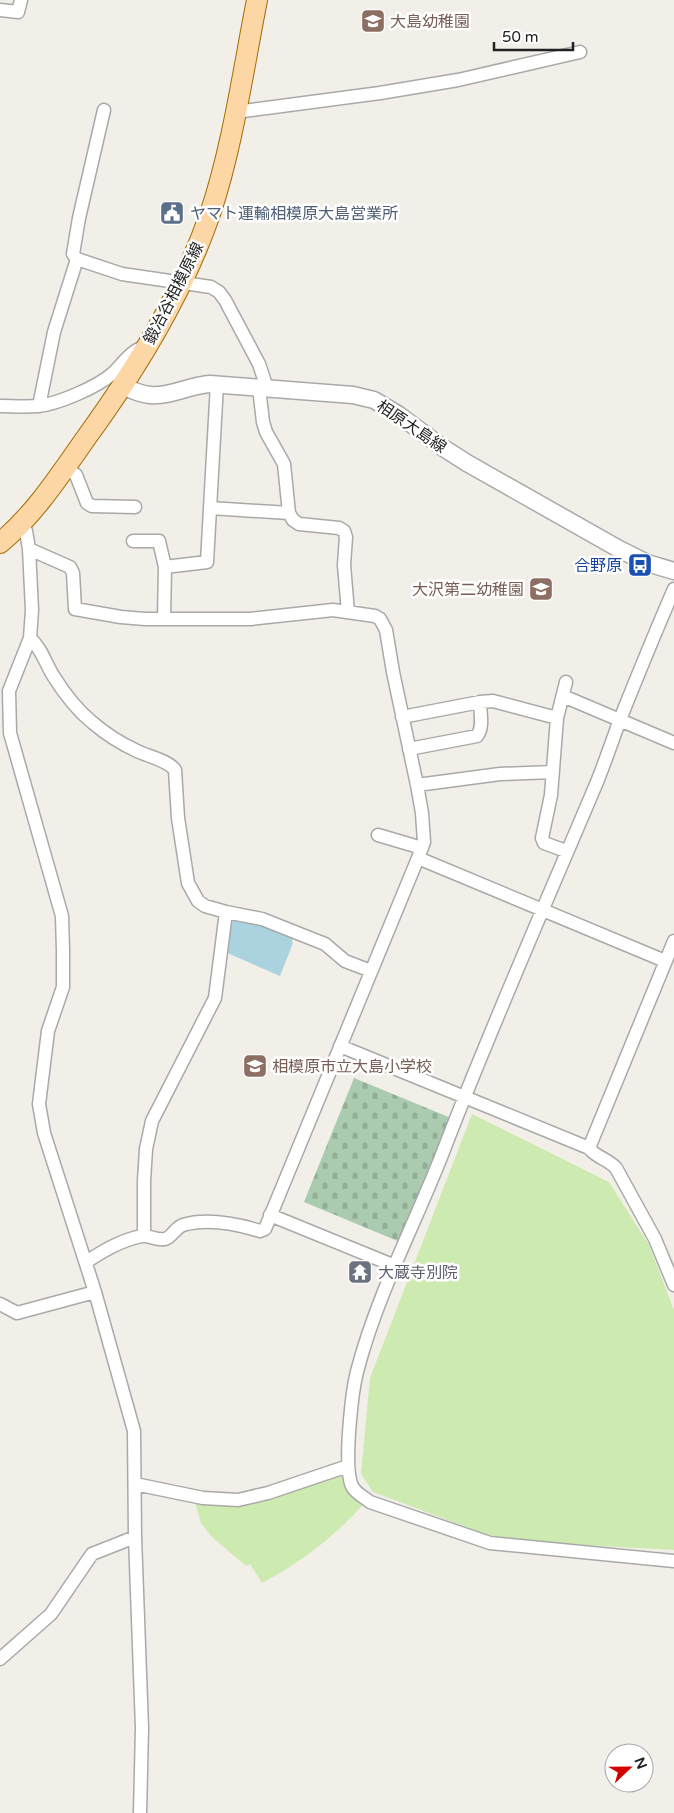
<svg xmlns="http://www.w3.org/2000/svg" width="674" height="1813" font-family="'Varela Round','Noto Sans JP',sans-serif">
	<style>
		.grass { fill: #cdebb0 }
		.cemetery { fill: url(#cemetery-stones) }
		.water { fill: #aad3df }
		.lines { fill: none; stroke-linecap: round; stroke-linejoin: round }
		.minor-casing { stroke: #a9a9a9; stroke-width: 15 }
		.tertiary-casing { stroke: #a9a9a9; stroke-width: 19 }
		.primary-casing { stroke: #a06b00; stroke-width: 22 }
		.minor { stroke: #fff; stroke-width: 12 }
		.tertiary { stroke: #fff; stroke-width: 16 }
		.primary { stroke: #fcd6a4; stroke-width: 20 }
		.labels { text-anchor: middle; stroke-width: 5; stroke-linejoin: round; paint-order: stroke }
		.education-label { font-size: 16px; fill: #785e54; stroke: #fff; text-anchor: start }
		.service-label { font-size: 16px; fill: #4e5e75; stroke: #fff; text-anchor: start }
		.street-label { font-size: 16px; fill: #222; stroke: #fff }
		.transit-label { font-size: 16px; fill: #164399; stroke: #fff; text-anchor: end }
		.worship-label { font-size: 16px; fill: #5b616d; stroke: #fff; text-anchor: start }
	</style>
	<defs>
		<pattern id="cemetery-stones" width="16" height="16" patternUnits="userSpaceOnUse" patternTransform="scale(1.25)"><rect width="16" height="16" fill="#aacbaf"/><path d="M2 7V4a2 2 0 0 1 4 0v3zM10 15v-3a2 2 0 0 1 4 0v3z" fill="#92ae96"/></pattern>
	</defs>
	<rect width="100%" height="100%" fill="#f2efe9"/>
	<path class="grass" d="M472 1114 609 1182 649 1245 674 1310V1550L528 1542 485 1534 373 1492 361 1474 370 1378Z
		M339 1473C351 1481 352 1495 363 1505 334 1537 300 1563 262 1583L250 1564 246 1566 211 1536 201 1523 195 1502 229 1506 246 1504Z"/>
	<path class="cemetery" d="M354 1078 451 1118 400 1242 304 1202Z"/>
	<path class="water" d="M232 919 259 922 293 936 292 942 293 943 280 976 225 952 230 921Z"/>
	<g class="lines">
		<defs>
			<path id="minor" d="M0 10 18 12 21 0
				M236 112 380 93 458 80 580 52
				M77 259 122 274 211 287 219 292 225 300 259 364 267 388
				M259 388 263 422 266 432 284 464 289 513 293 520 299 524 339 528 344 531 346 537 344 565 348 612
				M0 406C12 406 26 407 38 406 58 404 97 387 112 374 122 365 130 351 144 347
				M39 406 54 332 77 259 73 254 79 218 104 110
				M66 468 76 475 87 503 92 506 135 507
				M210 508 289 513
				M22 522 26 531 29 549 32 610 30 638 9 691 10 733 62 916 63 951V987L48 1031 39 1104 44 1133 95 1292 134 1431 135 1537 142 1728 140 1813
				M133 541H159L165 567 164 618
				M29 549 70 567 73 573 75 609 121 617 145 619H250L333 610 375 616 380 619 386 630 393 672 417 785 422 813 424 842 418 858
				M165 567 207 562 217 384
				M674 589C655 633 637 677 619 722 612 742 605 762 597 782 545 905 491 1027 443 1152 415 1224 378 1293 358 1368 352 1389 343 1467 352 1486 355 1493 364 1497 370 1502L490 1543 674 1561
				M30 638C42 649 45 663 54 677 64 693 78 711 93 723 106 734 120 743 135 750 146 756 168 760 175 770L178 818 188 883 198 901 205 906 226 912 262 919 325 944 345 961 371 971
				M566 682 557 718 551 795 542 838 544 843 566 851
				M563 696 674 743
				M402 717 480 702 493 701 557 718
				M409 749 477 736C484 727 480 713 480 702
				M417 785 500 774 553 772
				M378 835 422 848
				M674 941 589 1148C595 1157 608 1159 616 1168L655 1239 674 1285
				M340 1046 589 1148
				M270 1215 395 1266
				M144 1235V1181L146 1149 152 1121 215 998 226 912
				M86 1262C103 1251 121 1240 142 1236 149 1235 157 1241 165 1239 172 1237 176 1227 183 1225 207 1218 237 1224 260 1231L265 1229 418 858 665 961
				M0 1304 17 1313 95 1292
				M135 1484 203 1498 238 1500 268 1493 348 1466
				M0 1659 51 1614 92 1554 135 1537"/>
			<path id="tertiary" d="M123 386C131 390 141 394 150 395 170 397 190 385 210 384L353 395 374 400 399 415 442 447 467 463 619 549 647 563 674 571"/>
			<path id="primary" d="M0 543C35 514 60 475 86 438 136 369 182 295 210 214 233 145 243 71 257 0"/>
		</defs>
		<use href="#minor" class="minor-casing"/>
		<use href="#tertiary" class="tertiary-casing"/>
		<use href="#primary" class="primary-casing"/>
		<use href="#minor" class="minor"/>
		<use href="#tertiary" class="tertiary"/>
		<use href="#primary" class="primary"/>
	</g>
	<defs>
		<symbol id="school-square" viewBox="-11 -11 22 22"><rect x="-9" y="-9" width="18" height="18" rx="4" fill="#8d6e63" stroke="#fff"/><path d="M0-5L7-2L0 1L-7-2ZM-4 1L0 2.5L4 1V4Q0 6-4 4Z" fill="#fff"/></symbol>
		<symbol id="civic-square" viewBox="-11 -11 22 22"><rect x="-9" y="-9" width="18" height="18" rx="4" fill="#5c6f8a" stroke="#fff"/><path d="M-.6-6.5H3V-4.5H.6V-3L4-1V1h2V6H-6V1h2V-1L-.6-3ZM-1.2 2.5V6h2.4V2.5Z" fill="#fff"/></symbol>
		<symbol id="bus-square" viewBox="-11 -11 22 22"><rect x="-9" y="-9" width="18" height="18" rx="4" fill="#1a4fb4" stroke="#fff"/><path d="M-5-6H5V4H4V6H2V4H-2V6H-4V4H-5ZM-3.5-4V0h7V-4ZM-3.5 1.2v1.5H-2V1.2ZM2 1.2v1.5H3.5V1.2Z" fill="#fff"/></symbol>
		<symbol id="temple-square" viewBox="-11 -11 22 22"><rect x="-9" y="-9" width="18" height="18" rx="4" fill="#6b7280" stroke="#fff"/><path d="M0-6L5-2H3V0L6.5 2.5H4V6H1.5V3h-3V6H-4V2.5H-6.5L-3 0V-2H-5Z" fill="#fff"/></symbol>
	</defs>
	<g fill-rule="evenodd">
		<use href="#school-square" x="359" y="7" width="28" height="28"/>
		<use href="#civic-square" x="158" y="199" width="28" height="28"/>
		<use href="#bus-square" x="626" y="551" width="28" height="28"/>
		<use href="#school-square" x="527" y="575" width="28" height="28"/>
		<use href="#school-square" x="241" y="1052" width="28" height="28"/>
		<use href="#temple-square" x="346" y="1258" width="28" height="28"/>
	</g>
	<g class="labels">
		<g class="education-label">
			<text x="390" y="27">大島幼稚園</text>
			<text x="524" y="595" text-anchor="end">大沢第二幼稚園</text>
			<text x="272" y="1072">相模原市立大島小学校</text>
		</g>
		<g class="service-label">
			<text x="190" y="219">ヤマト運輸相模原大島営業所</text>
		</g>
		<g class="street-label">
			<text transform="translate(173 293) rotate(-63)" y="6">鍛冶谷相模原線</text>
			<text transform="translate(412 426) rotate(34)" y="6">相原大島線</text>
		</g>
		<g class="transit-label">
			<text x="622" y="571">合野原</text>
		</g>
		<g class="worship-label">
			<text x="378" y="1278">大蔵寺別院</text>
		</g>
	</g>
	<g transform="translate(629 1768) rotate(68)"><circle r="24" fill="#ffffff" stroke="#a7a7a7"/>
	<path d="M0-4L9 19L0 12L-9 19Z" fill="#d40000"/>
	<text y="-8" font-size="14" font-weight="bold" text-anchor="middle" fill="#222222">N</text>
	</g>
	<path d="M494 42v8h79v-8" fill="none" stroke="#222222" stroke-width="2.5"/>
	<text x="502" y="42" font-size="15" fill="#222222" stroke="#ffffff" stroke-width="4" paint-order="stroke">50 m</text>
</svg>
